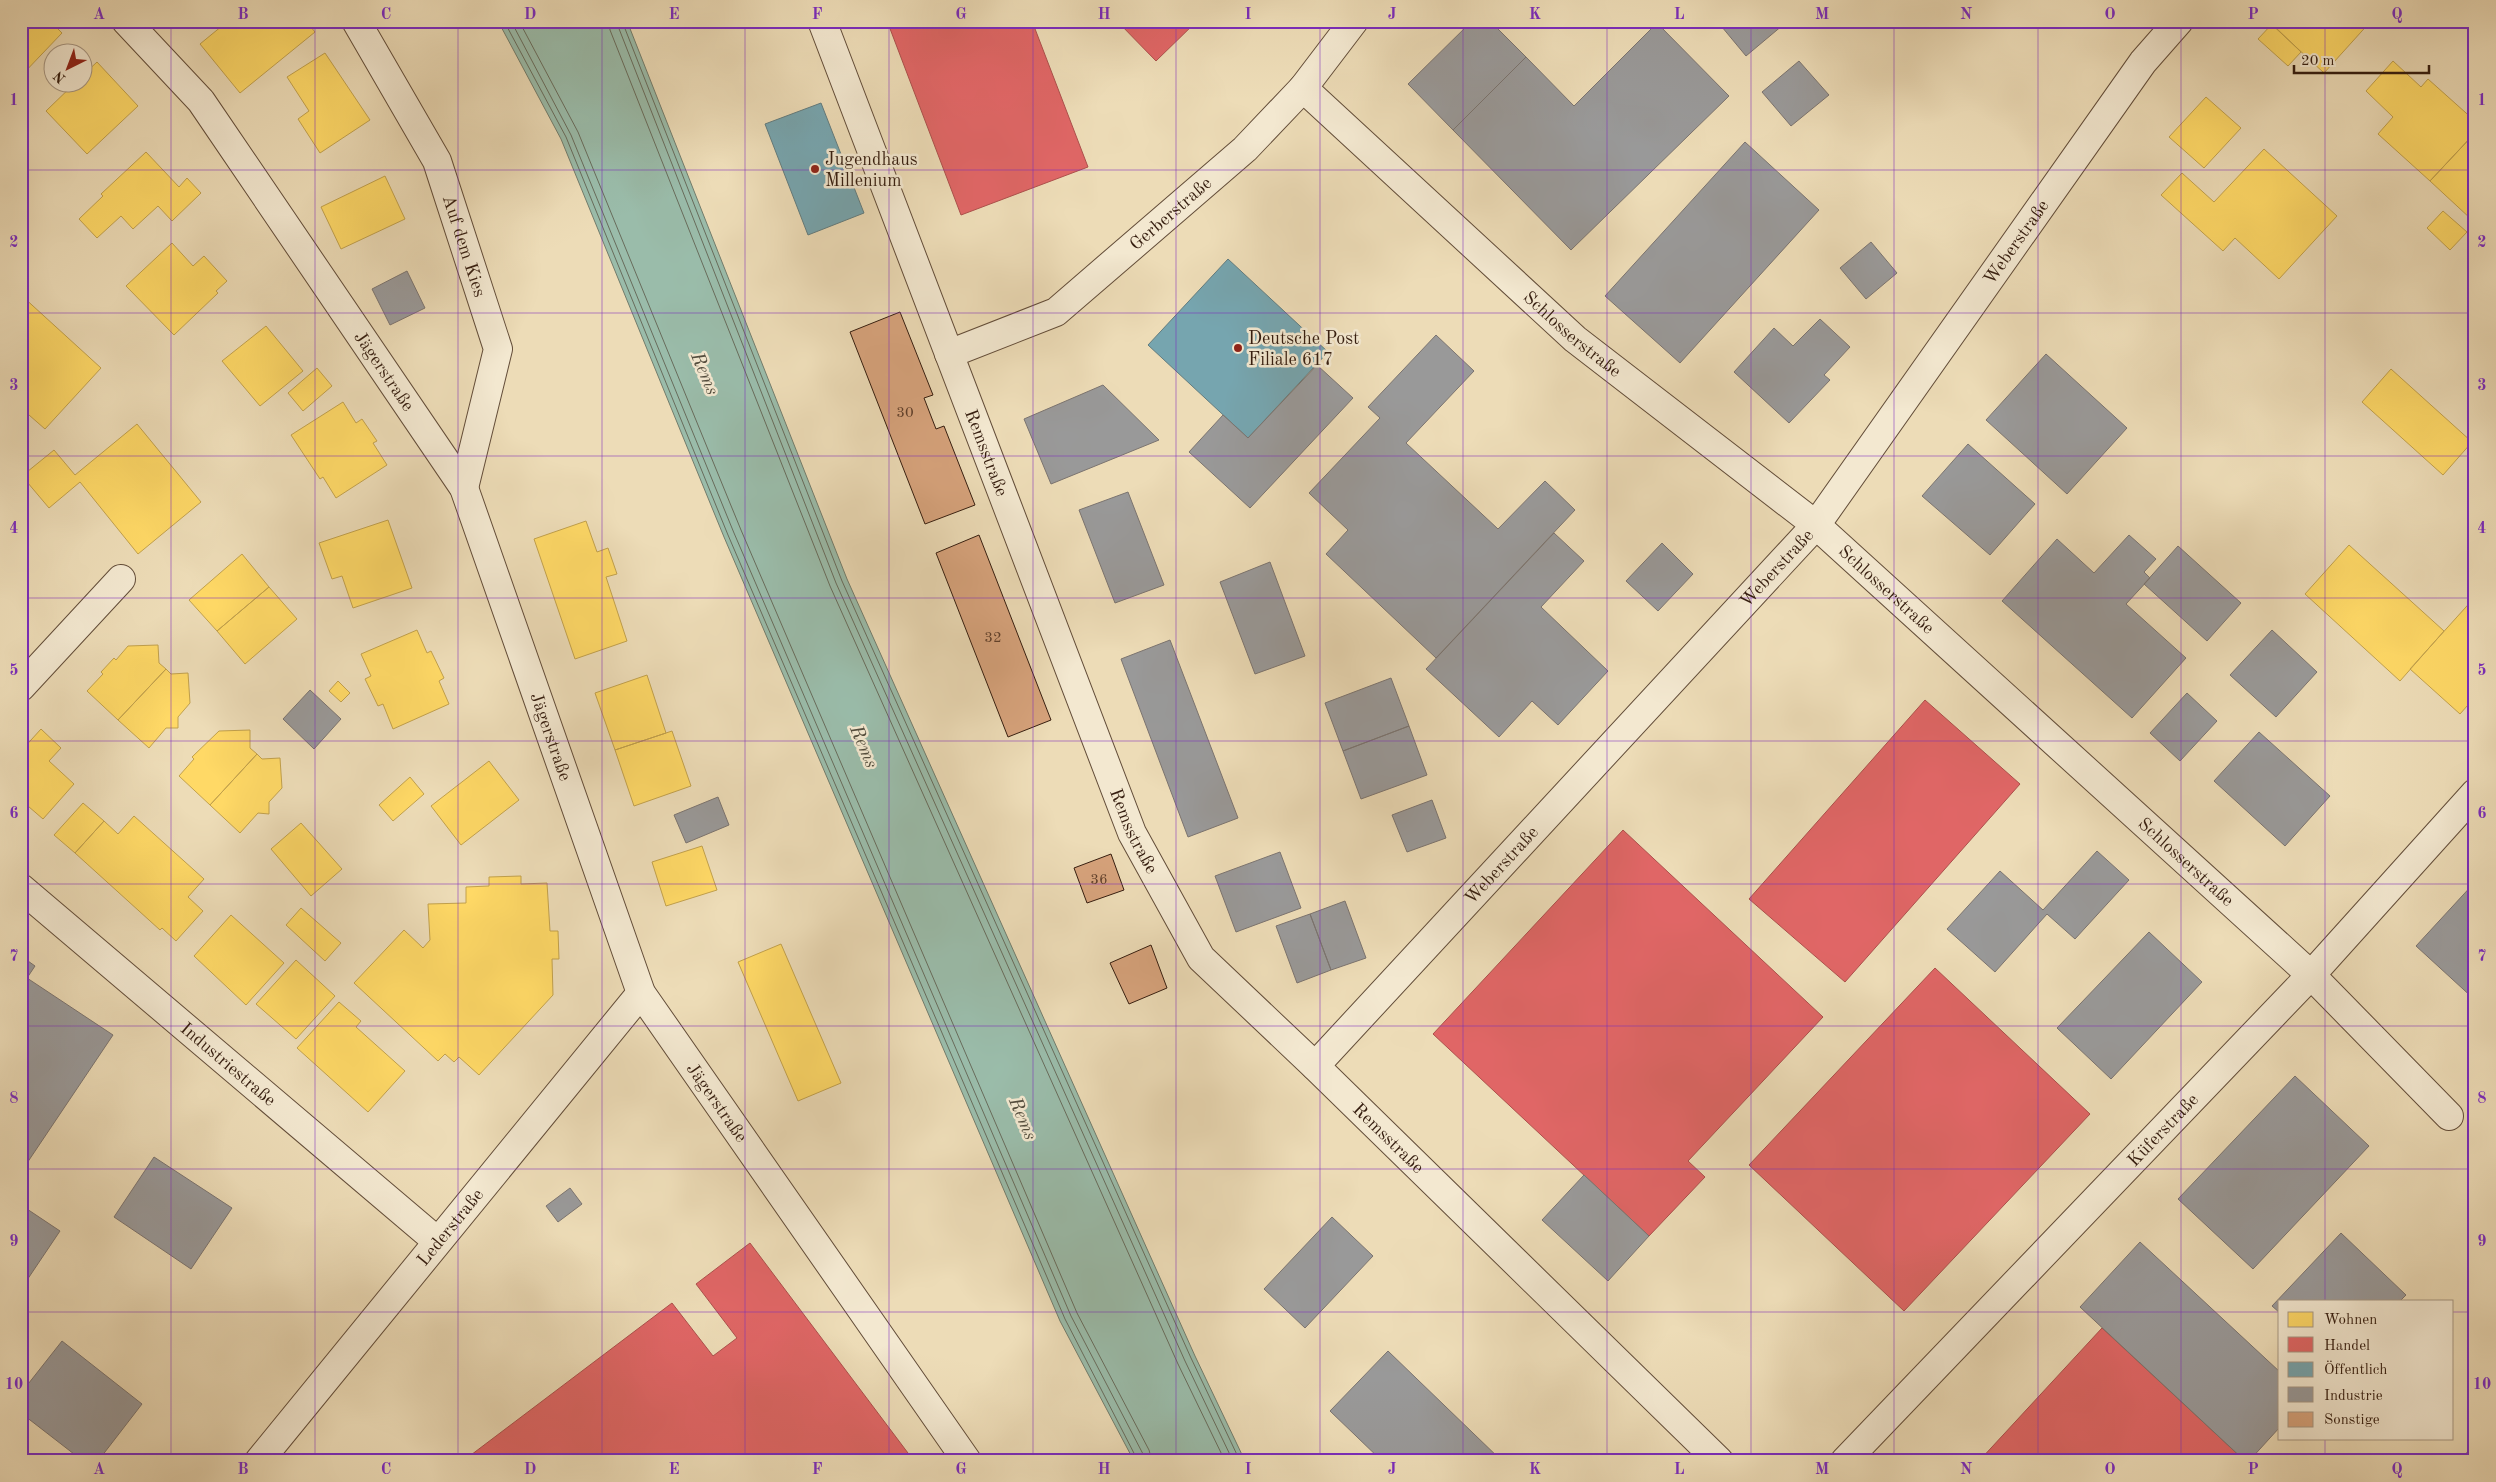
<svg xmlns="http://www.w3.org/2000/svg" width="2496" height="1482" font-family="'Old Standard TT',serif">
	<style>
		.water { fill: #9abcaa; stroke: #727c6c }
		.homes { fill: #ffd966; stroke: #c2a14c }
		.shops { fill: #e06666; stroke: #ad504c }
		.public { fill: #76a5af; stroke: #627c7f }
		.industry { fill: #999; stroke: #7b7470 }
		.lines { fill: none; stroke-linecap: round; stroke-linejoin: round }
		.shore { stroke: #686c5c; stroke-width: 1 }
		.building { fill: #d7a37c; stroke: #351d0f }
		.minor-casing { stroke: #634d39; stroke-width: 30 }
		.minor { stroke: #f3e8d0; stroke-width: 28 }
		.grid { fill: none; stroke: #7b2cbf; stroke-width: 1; stroke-opacity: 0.55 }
		.poi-dot { fill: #8f2418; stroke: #f3e8d0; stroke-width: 2 }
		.labels { text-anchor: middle; stroke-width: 5; stroke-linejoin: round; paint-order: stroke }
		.number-label { font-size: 15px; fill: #5e3e2a }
		.poi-label { font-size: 18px; fill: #351d0f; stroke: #f3e8d0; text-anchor: start }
		.street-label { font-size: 18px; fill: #351d0f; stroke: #f3e8d0 }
		.water-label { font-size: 19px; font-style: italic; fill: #534d3e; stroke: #f3e8d0 }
		.neatline { fill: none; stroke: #7b2cbf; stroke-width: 2 }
		.grid-label { font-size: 16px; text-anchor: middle; font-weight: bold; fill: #7b2cbf }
	</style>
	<rect width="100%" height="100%" fill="#eddcb7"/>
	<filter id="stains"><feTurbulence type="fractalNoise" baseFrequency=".004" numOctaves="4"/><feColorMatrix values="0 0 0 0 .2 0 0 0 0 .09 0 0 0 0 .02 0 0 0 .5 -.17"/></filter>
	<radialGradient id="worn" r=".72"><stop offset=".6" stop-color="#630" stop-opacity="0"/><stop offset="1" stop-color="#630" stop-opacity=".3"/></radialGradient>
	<path class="water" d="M498 21H627L847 579 1195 1356 1245 1461H1134L1060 1321 724 537 561 139Z"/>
	<path class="homes" d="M21 21H50L62 33 21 76Z
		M228 21H306L315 32 240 93 200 44Z
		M2268 21H2371L2324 73Z
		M2272 24 2301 52 2288 66 2258 39Z
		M325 53 370 120 320 153 298 119 309 111 287 77Z
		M2393 61 2421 87 2428 79 2475 121V133L2430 181 2378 134 2393 117 2366 91Z
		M97 62 138 106 87 154 46 111 76 82H82V76Z
		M2206 97 2241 128 2204 168 2169 137Z
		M2471 137 2475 141V214L2471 219 2430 181Z
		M2264 149 2337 216 2279 279 2235 238 2223 251 2161 195 2182 173 2214 202Z
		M146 152 179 187 187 178 201 193 172 221 158 206 133 229 121 216 97 238 79 219 103 196 101 194Z
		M385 176 405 219 341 249 321 207Z
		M2443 211 2467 232 2450 250 2427 228Z
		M172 243 193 266 204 256 227 281 216 291 218 293 174 335 126 286Z
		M21 295 101 368 45 429 21 408Z
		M266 326 303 371 260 406 222 361Z
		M317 368 332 386 303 411 288 393Z
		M2391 369 2472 442 2443 475 2362 402Z
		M343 402 356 423 362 419 377 441 373 443 387 465 336 498 323 477 320 479 291 435Z
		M137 424 201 502 138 554 80 482 49 508 22 476 54 450 75 475Z
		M388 520 412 588 353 608 342 576 332 579 319 543Z
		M586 521 597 552 608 548 617 574 606 577 627 641 575 659 534 539Z
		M2349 545 2444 631 2400 681 2305 594Z
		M242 554 269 587 217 631 189 600Z
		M269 587 297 619 245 664 217 631Z
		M2475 597V697L2460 714 2410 669Z
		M417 630 427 653 431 651 444 678 439 681 449 704 393 729 383 704 378 706 365 679 371 676 361 654Z
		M158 645 159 663 166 669 118 720 87 691 103 674 101 672 114 658 116 660 128 646Z
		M166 669 171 674 188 673 190 703 178 717V728H166L149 748 118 720Z
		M647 675 666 733 615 750 595 693Z
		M338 681 350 693 341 702 329 691Z
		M41 729 61 748 49 761 74 784 43 819 21 800V751Z
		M250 730V748L257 754 210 805 179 776 194 759 192 757 219 731Z
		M672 731 691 786 634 806 615 750Z
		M257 754 262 759 280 758 282 788 269 802V814L258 813 240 833 210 805Z
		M489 761 519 800 461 845 431 806Z
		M410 777 424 794 393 821 379 805Z
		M83 803 104 821 75 853 54 835Z
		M134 816 204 879 188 897 203 911 176 941 162 928 160 930 75 853 104 821 118 834Z
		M301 823 342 869 311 896 271 849Z
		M702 846 717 890 666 906 652 862Z
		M521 876V884L547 883 550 931H558L559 959H552L553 995 479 1075 459 1057 454 1062 445 1054 438 1061 354 983 404 930 423 948 430 940 428 904 466 903V887L489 886V877Z
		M301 908 341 943 325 961 286 925Z
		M231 915 284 963 246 1005 194 956Z
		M781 944 841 1083 798 1101 738 962Z
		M296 960 335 996 296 1039 256 1004Z
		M339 1002 361 1021 356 1027 405 1071 368 1112 297 1048Z"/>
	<path class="shops" d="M901 21H1032L1088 167 961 215 889 26Z
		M1117 21H1197L1156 61Z
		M1925 700 2020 784 1845 982 1749 899Z
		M1623 830 1823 1017 1688 1161 1705 1177 1649 1236 1433 1034Z
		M1935 968 2090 1114 1904 1311 1749 1165Z
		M750 1243 914 1461H463L672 1303 713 1356 737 1338 696 1284Z
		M2102 1328 2245 1461H1979Z"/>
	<path class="public" d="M821 103 864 213 808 235 765 124Z
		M1228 259 1328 352 1248 438 1148 345Z"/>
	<path class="industry" d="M1472 21H1490L1526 57 1453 130 1408 84Z
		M1717 21H1779L1783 25 1746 56Z
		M1657 23 1729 96 1571 250 1453 130 1526 57 1574 106Z
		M1799 61 1829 95 1791 126 1762 92Z
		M1745 142 1819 210 1680 363 1605 296Z
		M1871 242 1897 273 1866 299 1840 268Z
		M407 271 425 308 390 325 372 289Z
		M1820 319 1850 347 1824 375 1830 380 1789 423 1734 372 1774 328 1793 346Z
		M1436 335 1474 371 1406 443 1498 529 1545 481 1575 510 1436 658 1326 554 1348 530 1309 493 1380 418 1368 407Z
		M2046 354 2127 428 2067 494 1986 420Z
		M1317 365 1353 398 1250 508 1189 452 1223 415 1248 438Z
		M1103 385 1159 440 1051 484 1024 419Z
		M1968 444 2035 504 1990 555 1922 496Z
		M1128 492 1164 585 1115 603 1079 510Z
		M1554 533 1584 561 1541 607 1608 671 1558 725 1532 701 1499 737 1426 669Z
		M2129 535 2156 559 2144 572 2150 578 2126 604 2186 658 2132 718 2002 601 2057 539 2094 573Z
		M1662 543 1693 574 1658 611 1626 581Z
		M2178 546 2241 603 2207 641 2144 584Z
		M1270 562 1305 656 1255 674 1220 582Z
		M2272 630 2317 672 2276 717 2230 675Z
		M1170 640 1238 818 1188 837 1121 659Z
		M1391 678 1409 726 1343 751 1325 703Z
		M310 690 341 719 314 749 283 719Z
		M2187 693 2217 721 2180 761 2150 733Z
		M1409 726 1427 775 1361 799 1343 751Z
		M2259 732 2330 796 2285 846 2214 781Z
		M718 797 729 825 686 843 674 815Z
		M1432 800 1446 838 1407 852 1392 815Z
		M2097 851 2129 880 2075 939 2047 914 1995 972 1947 929 2000 871 2043 910Z
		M1280 852 1301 908 1236 932 1215 876Z
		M2475 882V1000L2416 946Z
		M1345 901 1366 958 1331 970 1310 914Z
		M1310 914 1331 970 1297 983 1276 926Z
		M2149 932 2202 982 2111 1079 2057 1028Z
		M21 956 35 966 27 978 113 1035 21 1172Z
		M2295 1076 2369 1146 2253 1269 2178 1199Z
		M154 1157 232 1208 191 1269 114 1217Z
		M1584 1175 1649 1236 1608 1281 1542 1220Z
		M570 1188 582 1204 558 1222 546 1206Z
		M21 1205 60 1231 21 1289Z
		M1332 1217 1373 1256 1305 1328 1264 1289Z
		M2341 1233 2406 1295 2400 1301H2280V1313L2272 1306Z
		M2140 1242 2280 1372V1427L2249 1461H2245L2080 1307Z
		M62 1341 142 1404 98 1461H83L21 1413V1393Z
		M1388 1351 1502 1461H1382L1330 1411Z
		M2469 1450 2475 1454V1461H2460Z"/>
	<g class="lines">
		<path class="shore" d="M504 21 566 137 728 535 1065 1319 1138 1461
			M511 21 571 135 734 533 1071 1316 1143 1454 1144 1461
			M519 21 578 132 741 530 1077 1313 1149 1450 1152 1461
			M609 21 610 30 830 586 1178 1364 1225 1461
			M616 21 836 583 1185 1361 1233 1461
			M622 21 842 581 1191 1358 1240 1461"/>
	</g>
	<path class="building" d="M900 312 933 395 924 398 936 429 944 426 975 505 925 524 850 332Z
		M979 535 1051 720 1008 737 936 553Z
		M1111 854 1124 890 1087 903 1074 868Z
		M1151 945 1167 988 1129 1004 1110 963Z"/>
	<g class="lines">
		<defs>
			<g id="minor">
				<path id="s1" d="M126 21 201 101 464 488 641 993 967 1461"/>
				<path id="s2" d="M356 21 437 161 498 349 464 488"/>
				<path id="s3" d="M822 21 1132 833 1201 958 1315 1066 1719 1461"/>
				<path id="s4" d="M1303 88 1575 339 1816 525 2311 975 2449 1116"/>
				<path id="s5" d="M949 354 1056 312 1245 149 1303 88 1354 21"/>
				<path d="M21 687 121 579"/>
				<path id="s6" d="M21 888 437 1241"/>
				<path id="s7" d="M1315 1066 1816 525 2143 62 2179 21"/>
				<path id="s8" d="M259 1461 641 993"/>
				<path id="s9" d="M1845 1461 2311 975 2475 793"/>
			</g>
		</defs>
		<use href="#minor" class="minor-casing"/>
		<use href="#minor" class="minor"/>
	</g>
	<path class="grid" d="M171 21V1461M315 21V1461M458 21V1461M602 21V1461M745 21V1461M889 21V1461M1033 21V1461M1176 21V1461M1320 21V1461M1463 21V1461M1607 21V1461M1751 21V1461M1894 21V1461M2038 21V1461M2181 21V1461M2325 21V1301M21 170H2475M21 313H2475M21 456H2475M21 598H2475M21 741H2475M21 884H2475M21 1026H2475M21 1169H2475M21 1312H2280M2452 1312H2475M2325 1438V1461"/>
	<g class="poi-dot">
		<circle cx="815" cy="169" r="5"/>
		<circle cx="1238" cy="348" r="5"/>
	</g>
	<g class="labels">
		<g class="number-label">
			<text x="905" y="417">30</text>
			<text x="993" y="642">32</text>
			<text x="1099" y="884">36</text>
		</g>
		<g class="poi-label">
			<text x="825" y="165">Jugendhaus<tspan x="825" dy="21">Millenium</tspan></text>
			<text x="1248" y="344">Deutsche Post<tspan x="1248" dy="21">Filiale 617</tspan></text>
		</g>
		<g class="street-label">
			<text dy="6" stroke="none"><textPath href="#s5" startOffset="266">Gerberstraße</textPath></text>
			<text dy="6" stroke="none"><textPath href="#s7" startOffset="1084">Weberstraße</textPath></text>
			<text dy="6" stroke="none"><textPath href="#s2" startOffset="251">Auf dem Kies</textPath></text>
			<text dy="6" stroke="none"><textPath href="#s4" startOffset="365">Schlosserstraße</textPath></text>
			<text dy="6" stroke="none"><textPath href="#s1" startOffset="436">Jägerstraße</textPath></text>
			<text dy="6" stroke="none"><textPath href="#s3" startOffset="462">Remsstraße</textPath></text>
			<text dy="6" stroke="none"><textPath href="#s7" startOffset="679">Weberstraße</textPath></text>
			<text dy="6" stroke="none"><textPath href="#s4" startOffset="770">Schlosserstraße</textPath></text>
			<text dy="6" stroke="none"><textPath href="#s1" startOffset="841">Jägerstraße</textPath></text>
			<text dy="6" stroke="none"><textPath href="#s3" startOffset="868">Remsstraße</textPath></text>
			<text dy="6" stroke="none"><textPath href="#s4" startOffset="1175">Schlosserstraße</textPath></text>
			<text dy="6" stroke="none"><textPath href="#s7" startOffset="274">Weberstraße</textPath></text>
			<text dy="6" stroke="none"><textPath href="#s6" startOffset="272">Industriestraße</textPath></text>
			<text dy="6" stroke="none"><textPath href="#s1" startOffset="1246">Jägerstraße</textPath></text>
			<text dy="6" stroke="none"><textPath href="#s9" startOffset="459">Küferstraße</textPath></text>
			<text dy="6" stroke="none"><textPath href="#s3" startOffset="1272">Remsstraße</textPath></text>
			<text dy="6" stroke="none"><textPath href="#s8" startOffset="302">Lederstraße</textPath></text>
		</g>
		<g class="water-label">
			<text transform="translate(706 373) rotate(67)" y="7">Rems</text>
			<text transform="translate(865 746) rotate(67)" y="7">Rems</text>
			<text transform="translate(1024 1118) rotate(67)" y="7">Rems</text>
		</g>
	</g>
	<rect width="2496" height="1482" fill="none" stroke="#eddcb7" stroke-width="55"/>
	<rect x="2278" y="1300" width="175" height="140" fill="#f3e8d0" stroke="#a79783"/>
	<rect x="2288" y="1312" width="25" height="15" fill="#ffd966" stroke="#a79783"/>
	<text x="2324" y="1324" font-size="15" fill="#351d0f">Wohnen</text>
	<rect x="2288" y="1337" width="25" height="15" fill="#e06666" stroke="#a79783"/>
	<text x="2324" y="1350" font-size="15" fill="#351d0f">Handel</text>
	<rect x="2288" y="1362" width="25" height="15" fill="#76a5af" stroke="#a79783"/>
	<text x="2324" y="1374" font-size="15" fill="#351d0f">Öffentlich</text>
	<rect x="2288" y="1387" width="25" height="15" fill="#999999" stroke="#a79783"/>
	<text x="2324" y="1400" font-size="15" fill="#351d0f">Industrie</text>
	<rect x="2288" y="1412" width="25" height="15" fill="#d7a37c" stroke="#a79783"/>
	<text x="2324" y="1424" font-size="15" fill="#351d0f">Sonstige</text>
	<g transform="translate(68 68) rotate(222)"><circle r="24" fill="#f3e8d0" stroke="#a79783"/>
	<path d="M0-4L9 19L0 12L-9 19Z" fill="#8f2418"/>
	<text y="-8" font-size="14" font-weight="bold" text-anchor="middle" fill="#351d0f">N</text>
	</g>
	<path d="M2294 65v8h135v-8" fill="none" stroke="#351d0f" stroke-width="2.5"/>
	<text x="2301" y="65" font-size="15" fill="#351d0f" stroke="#f3e8d0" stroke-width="4" paint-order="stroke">20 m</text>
	<rect x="28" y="28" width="2440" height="1426" class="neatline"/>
	<g class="grid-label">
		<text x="99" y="19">A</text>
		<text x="243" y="19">B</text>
		<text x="386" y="19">C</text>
		<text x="530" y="19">D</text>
		<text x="674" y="19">E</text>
		<text x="817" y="19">F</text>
		<text x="961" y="19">G</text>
		<text x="1104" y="19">H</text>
		<text x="1248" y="19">I</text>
		<text x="1392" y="19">J</text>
		<text x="1535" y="19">K</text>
		<text x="1679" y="19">L</text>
		<text x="1822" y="19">M</text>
		<text x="1966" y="19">N</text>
		<text x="2110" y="19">O</text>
		<text x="2253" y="19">P</text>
		<text x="2397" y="19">Q</text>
		<text x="14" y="105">1</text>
		<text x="2482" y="105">1</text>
		<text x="14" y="247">2</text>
		<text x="2482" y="247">2</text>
		<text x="14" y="390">3</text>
		<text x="2482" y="390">3</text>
		<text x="14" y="533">4</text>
		<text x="2482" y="533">4</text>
		<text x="14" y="675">5</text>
		<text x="2482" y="675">5</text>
		<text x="14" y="818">6</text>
		<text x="2482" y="818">6</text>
		<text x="14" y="961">7</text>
		<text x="2482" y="961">7</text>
		<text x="14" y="1103">8</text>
		<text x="2482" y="1103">8</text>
		<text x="14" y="1246">9</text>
		<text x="2482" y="1246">9</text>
		<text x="14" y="1389">10</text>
		<text x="2482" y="1389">10</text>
		<text x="99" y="1474">A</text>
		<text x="243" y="1474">B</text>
		<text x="386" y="1474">C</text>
		<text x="530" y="1474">D</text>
		<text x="674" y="1474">E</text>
		<text x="817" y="1474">F</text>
		<text x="961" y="1474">G</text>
		<text x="1104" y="1474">H</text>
		<text x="1248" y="1474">I</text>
		<text x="1392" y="1474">J</text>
		<text x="1535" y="1474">K</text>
		<text x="1679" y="1474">L</text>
		<text x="1822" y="1474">M</text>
		<text x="1966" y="1474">N</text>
		<text x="2110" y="1474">O</text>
		<text x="2253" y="1474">P</text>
		<text x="2397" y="1474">Q</text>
	</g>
	<rect width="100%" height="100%" filter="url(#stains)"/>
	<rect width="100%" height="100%" fill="url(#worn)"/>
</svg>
